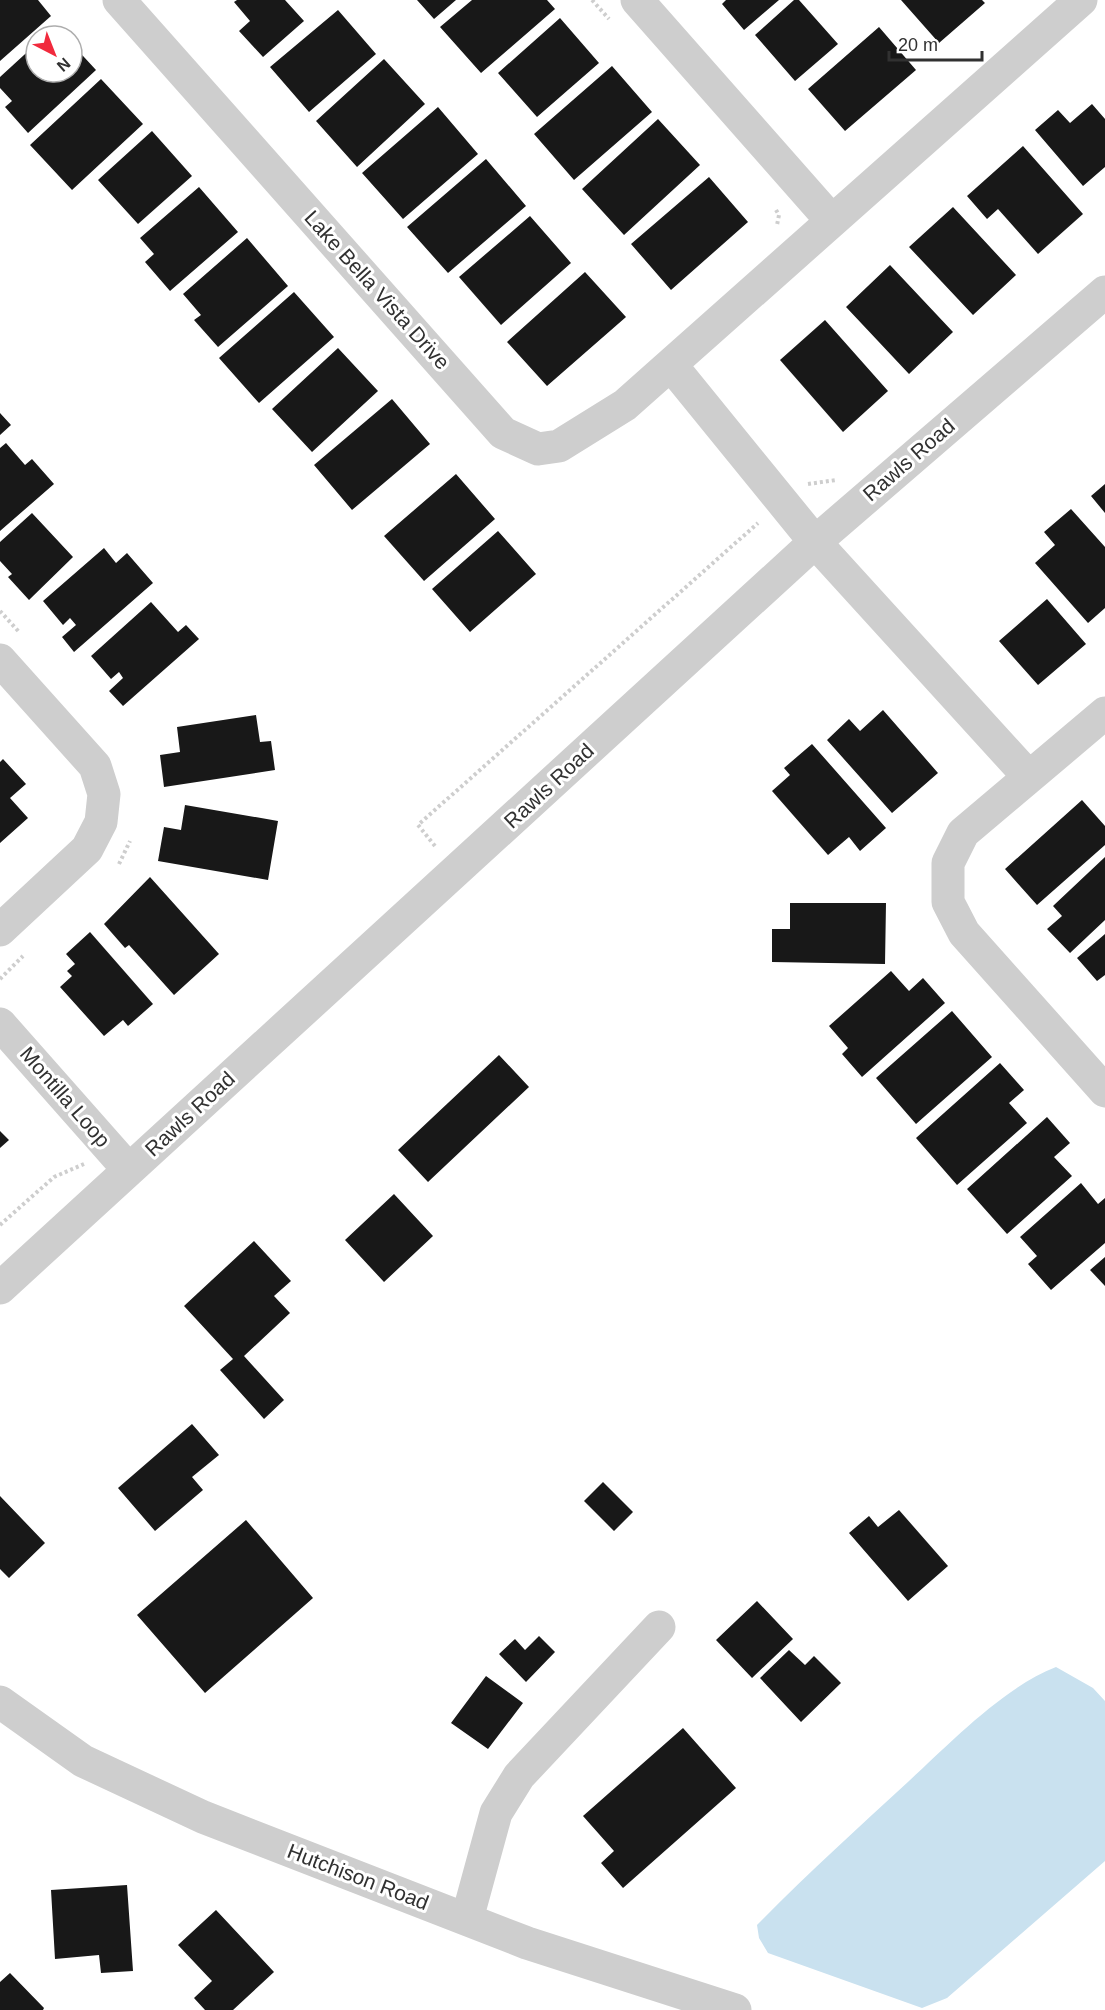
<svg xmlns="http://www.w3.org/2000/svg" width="1105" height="2010" font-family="Helvetica,sans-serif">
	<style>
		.water { fill: #c9e1ef }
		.building { fill: #181818 }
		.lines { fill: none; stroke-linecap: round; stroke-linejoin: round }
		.path { stroke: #cecece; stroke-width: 4; stroke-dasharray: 3 3; stroke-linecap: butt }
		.minor { stroke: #cecece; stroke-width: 33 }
		.labels { text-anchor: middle; stroke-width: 6; stroke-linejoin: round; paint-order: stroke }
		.street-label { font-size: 21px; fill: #313131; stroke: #fff }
	</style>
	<rect width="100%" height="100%" fill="#fff"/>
	<path class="water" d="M1056 1667 1093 1688 1105 1701V1861L947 1998 922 2008 768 1953 759 1938 757 1925C806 1875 858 1828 909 1781 950 1743 1004 1687 1056 1667Z"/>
	<path class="building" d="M0 0H38L51 16 0 61Z
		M237 0H285L304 21 263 57 239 31 250 21 234 2Z
		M417 0H456L434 19Z
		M472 0H547L555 9 481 73 440 27Z
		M726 0H779L744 30 722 4Z
		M794 0H799L838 44 795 81 755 35Z
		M901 0H982L985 3 939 43Z
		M338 10 376 54 309 112 270 67Z
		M560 18 599 63 537 117 498 73Z
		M56 26 65 36H45Z
		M879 27 916 70 845 131 808 89Z
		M36 44V72H72V44L96 70 28 133 5 107 12 101 0 88V77Z
		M384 59 425 104 357 167 316 121Z
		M612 66 652 112 574 180 534 134Z
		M101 79 143 124 72 190 30 145Z
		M1092 104 1105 119V167L1083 186 1035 130 1058 110 1070 123Z
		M438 107 478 154 403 219 362 173Z
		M658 119 700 165 624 235 582 189Z
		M152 131 192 176 138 224 98 180Z
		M1023 146 1083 214 1038 254 998 209 987 219 967 196Z
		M486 159 526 206 448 273 407 227Z
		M709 177 748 222 671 290 631 244Z
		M199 187 238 232 170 291 145 262 154 254 140 238Z
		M953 207 1016 275 973 315 909 247Z
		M530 216 571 263 501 325 459 277Z
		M247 238 288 286 218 347 194 320 201 315 183 294Z
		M890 265 953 332 909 374 846 307Z
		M585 272 626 317 547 386 507 342Z
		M294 292 334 337 259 403 219 358Z
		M825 320 888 391 843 432 780 360Z
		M338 348 378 391 312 452 272 409Z
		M392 399 430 444 352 510 314 465Z
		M0 413 11 425 0 435Z
		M6 443 25 465 32 459 54 484 0 531V448Z
		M456 474 495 519 424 581 384 536Z
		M1105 484V513L1091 496Z
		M1071 509 1105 547V608L1088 623 1035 563 1055 545 1044 532Z
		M32 513 73 557 29 600 8 577 12 574 0 561V542Z
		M498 531 536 574 470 632 432 589Z
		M104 548 116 563 127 553 153 583 74 652 62 637 76 625 70 618 63 625 43 601Z
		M1047 599 1086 644 1038 685 999 641Z
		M151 602 178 632 186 625 199 639 123 706 109 691 123 678 119 672 111 679 91 656Z
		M883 710 938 773 892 813 827 740 849 719 860 731Z
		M256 715 260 742 271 741 275 770 164 787 160 755 180 752 177 727Z
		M812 744 886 828 860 851 849 837 828 855 772 791 790 775 784 768Z
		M3 759 26 784 10 798 28 818 0 843V762Z
		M1082 800 1105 826V845L1037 905 1005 869Z
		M185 805 278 821 268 880 158 861 164 827 181 830Z
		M1105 857V920L1070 953 1047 929 1062 916 1053 906Z
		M150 877 219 954 174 995 129 945 125 948 104 924Z
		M790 903H886L885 964 772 962V929H790Z
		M90 932 153 1004 128 1026 123 1020 104 1036 60 987 72 976 67 971 75 964 66 954Z
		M1105 934V975L1097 981 1077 958Z
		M891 971 909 991 923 978 945 1003 862 1077 842 1054 848 1048 829 1026Z
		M952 1011 992 1057 916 1124 876 1078Z
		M499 1055 529 1087 428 1182 398 1150Z
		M1000 1063 1024 1090 1009 1103 1027 1123 957 1185 916 1138Z
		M1047 1117 1070 1143 1054 1157 1072 1176 1007 1234 967 1189Z
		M0 1131 9 1140 0 1148Z
		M1081 1183 1098 1204 1105 1198V1243L1051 1290 1028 1264 1037 1256 1020 1237Z
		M394 1194 433 1236 384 1282 345 1240Z
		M254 1241 291 1281 274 1296 290 1313 244 1356 284 1400 264 1419 220 1370 233 1359 184 1306Z
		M1105 1257V1286L1090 1270Z
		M192 1424 219 1455 192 1477 203 1490 155 1531 118 1488Z
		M603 1482 633 1512 614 1531 584 1501Z
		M0 1496 45 1543 9 1578 0 1569Z
		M899 1510 948 1566 908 1601 849 1533 869 1516 878 1527Z
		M246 1520 313 1598 205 1693 137 1615Z
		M757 1601 793 1639 752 1678 716 1640Z
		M539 1636 555 1652 526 1682 499 1654 515 1639 525 1650Z
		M789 1650 805 1665 814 1656 841 1683 801 1722 760 1678Z
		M486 1676 523 1703 488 1749 451 1723Z
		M683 1728 736 1788 623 1888 601 1863 614 1851 583 1816Z
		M127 1885 133 1971 101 1973 99 1955 55 1959 51 1890Z
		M216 1910 274 1972 233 2010H205L194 1998 212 1981 178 1945Z
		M10 1973 44 2008 43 2010H0V1982Z"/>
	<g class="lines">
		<path class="path" d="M592 0 609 19
			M776 210 779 215 777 225
			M808 484 836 480
			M0 611 20 633
			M435 846 418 825 758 523
			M119 864 130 841
			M0 979 23 956
			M0 1225 54 1177 84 1164"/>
		<path class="minor" d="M119 0 503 433 538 449 559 446 625 405 1081 0
			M637 0 831 220
			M671 365 815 542 1029 777
			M0 660 95 766 104 794 101 822 87 849 0 930
			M1105 713 963 833 948 863V902L964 933 1105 1091
			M0 1024 129 1170
			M0 1288 815 542 1105 292
			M0 1702 83 1761 203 1817 527 1943 735 2010
			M467 1919 496 1813 519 1776 659 1627"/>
	</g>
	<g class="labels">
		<g class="street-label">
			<text transform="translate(377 290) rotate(48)" y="7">Lake Bella Vista Drive</text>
			<text transform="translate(909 460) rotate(-41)" y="7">Rawls Road</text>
			<text transform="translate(549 786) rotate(-43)" y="7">Rawls Road</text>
			<text transform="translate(65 1097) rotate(49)" y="7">Montilla Loop</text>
			<text transform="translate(190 1114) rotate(-43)" y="7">Rawls Road</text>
			<text transform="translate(358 1877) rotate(21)" y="7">Hutchison Road</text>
		</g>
	</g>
	<g transform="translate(54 54) rotate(138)"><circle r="28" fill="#ffffff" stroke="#adadad" stroke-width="1.5"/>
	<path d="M0-4.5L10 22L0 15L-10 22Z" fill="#f12a3d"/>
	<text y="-9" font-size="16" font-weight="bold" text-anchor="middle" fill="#313131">N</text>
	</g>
	<path d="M889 51v9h93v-9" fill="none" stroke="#313131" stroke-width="3"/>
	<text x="898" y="51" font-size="18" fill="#313131" stroke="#ffffff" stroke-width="4.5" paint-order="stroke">20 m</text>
</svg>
